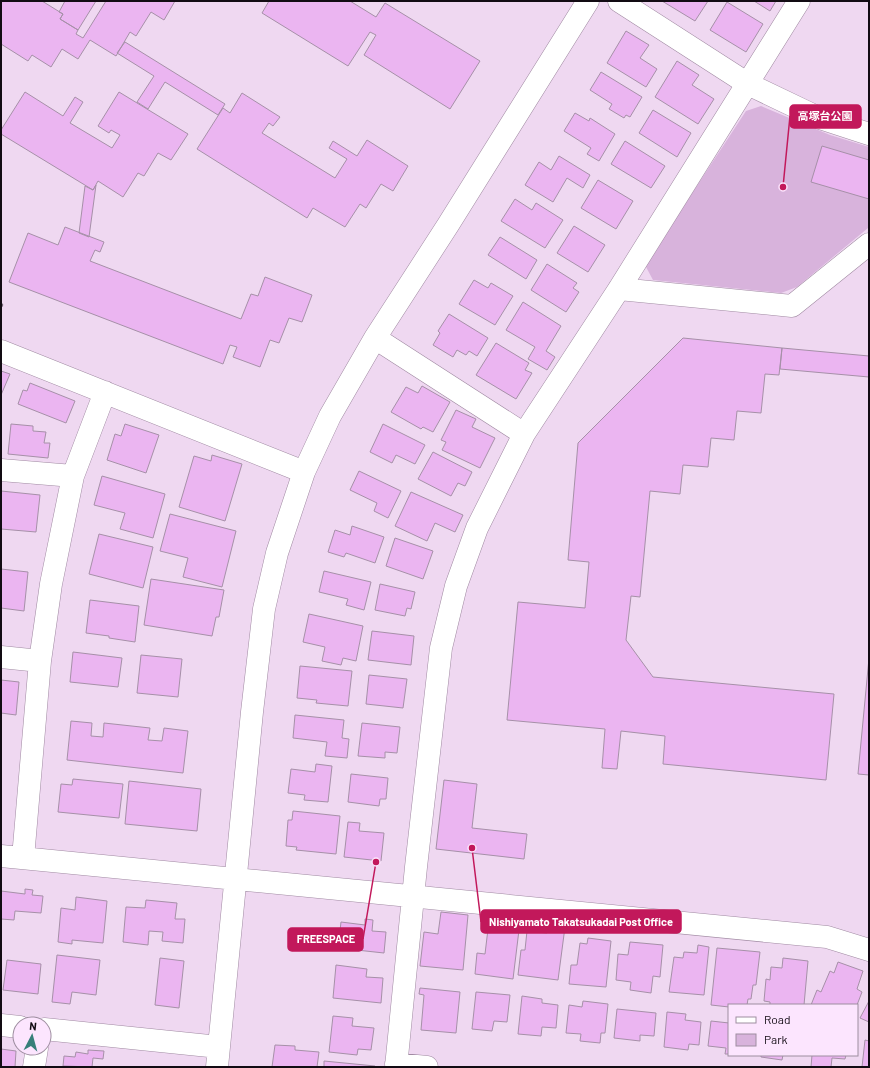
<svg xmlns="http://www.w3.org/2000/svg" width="870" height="1068" font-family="Barlow,'Noto Sans JP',sans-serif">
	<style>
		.green { fill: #d8b3dc }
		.building { fill: #ebb5f1; stroke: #a690a8 }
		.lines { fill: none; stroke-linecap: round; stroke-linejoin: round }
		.minor-casing { stroke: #a08aa2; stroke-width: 23 }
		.path { stroke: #766878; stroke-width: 2.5; stroke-dasharray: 3 2; stroke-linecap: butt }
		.minor { stroke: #fff; stroke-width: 22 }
		.leader { fill: none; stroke: #c2185b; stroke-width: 1.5 }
		.callout-dot { fill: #c2185b; stroke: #fce5fe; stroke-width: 1.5 }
		.callout { fill: #c2185b; stroke: #c2185b; stroke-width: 1.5 }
		.callout-label { font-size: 11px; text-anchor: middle; font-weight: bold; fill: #fff }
	</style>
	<rect width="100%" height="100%" fill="#efd8f1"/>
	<path class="green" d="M761 106 830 135 869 147 868 228 797 287 781 293 653 280 645 265 746 111Z"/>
	<path class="building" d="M1 1H42L63 14 60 19 78 30 76 34 83 38 106 1H175L164 20 151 12 136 36 130 32 116 56 90 40 78 59 62 49 51 67 32 55 28 61 1 44Z
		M65 1H96L78 30 60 19 63 14 59 12Z
		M269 1H350L376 17 385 3 480 61 450 109 364 55 376 35 370 32 348 66 262 13Z
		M662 1H708L695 21Z
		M754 1H776L770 11Z
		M727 2 763 24 746 52 710 30Z
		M626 31 649 45 640 58 657 69 646 87 607 63Z
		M125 42 225 104 218 115 165 82 148 109 137 102 154 76 117 53Z
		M677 61 699 75 692 85 714 99 698 124 655 97Z
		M601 72 642 97 630 117 626 115 624 118 609 109 612 104 590 90Z
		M25 92 63 116 75 97 83 102 70 123 112 148 120 135 111 130 109 133 98 126 119 92 188 134 171 160 158 153 144 176 138 173 123 197 98 181 93 190 1 134V130Z
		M242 93 280 117 273 126 269 123 262 133 335 178 347 159 329 148 333 141 357 156 367 140 408 166 393 191 381 184 366 208 360 204 345 227 313 208 307 218 197 149 223 108 230 113Z
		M653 110 691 133 677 157 639 133Z
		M575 113 589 121 590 118 615 134 599 161 587 154 591 148 564 131Z
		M625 141 665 166 651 188 611 164Z
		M822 146 869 160V199L811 182Z
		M559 156 590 175 583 188 567 178 553 202 525 185 539 162 551 170Z
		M598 180 633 201 616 229 581 208Z
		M96 185 89 237 79 233 85 186 93 190Z
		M515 199 532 210 536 203 563 220 545 248 501 221Z
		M574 226 605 245 588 272 557 253Z
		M65 227 104 242 100 252 95 250 90 261 241 319 251 294 258 296 265 277 312 295 302 322 289 318 279 343 270 340 260 367 233 357 237 347 230 345 223 364 9 282 28 233 58 245Z
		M500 237 537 260 526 279 488 255Z
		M547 264 577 283 573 288 579 292 566 312 531 290Z
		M474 280 488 288 491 283 513 296 495 325 459 304Z
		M523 302 561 326 546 351 555 357 547 370 528 359 535 347 506 330Z
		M449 314 488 338 477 356 469 351 466 355 457 350 453 357 433 345 440 333 438 331Z
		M683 338 782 348 779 375 765 374 761 413 737 411 734 440 711 438 708 467 683 465 680 494 650 491 640 597 631 596 626 640 653 677 834 694 826 780 663 764 665 736 621 731 617 769 602 768 605 729 507 720 518 602 585 608 589 562 568 560 578 443Z
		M496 343 529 363 525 370 532 373 516 399 476 375Z
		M782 348 869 356V377L780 369Z
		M1 371 10 374 1 395Z
		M30 383 75 401 66 423 18 404 23 390 27 391Z
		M422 386 450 402 433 432 423 427 421 429 391 412 406 387 418 393Z
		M456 410 476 419 472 427 495 438 480 468 442 450 446 442 441 440Z
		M11 424 33 426V431L46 432 44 443H50L48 458 8 454Z
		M125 424 159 435 146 473 107 460 115 434 121 436Z
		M383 424 425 445 415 464 396 455 392 463 370 452Z
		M433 452 472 472 465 486 458 483 451 496 418 479Z
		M212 455 242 464 225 521 179 507 194 456 211 461Z
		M359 471 401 491 388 518 374 511 377 503 350 490Z
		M102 476 165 494 153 538 120 529 125 513 94 505Z
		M1 491 40 495 36 532 1 529Z
		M411 492 463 515 455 532 435 523 427 541 395 526Z
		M170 514 236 531 222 587 183 577 188 558 160 551Z
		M352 526 384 537 375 563 346 553 344 557 328 552 335 530 350 535Z
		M99 534 153 547 143 588 89 574Z
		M395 538 433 551 423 579 386 566Z
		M1 569 28 572 24 611 1 608Z
		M324 571 371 582 364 610 346 605 348 599 319 592Z
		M151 579 224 590 219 617H216L212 636 144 625Z
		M380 584 415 592 411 609 407 608 405 616 375 610Z
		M90 600 139 606 135 642 109 638V636L86 633Z
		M309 614 363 626 356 661 343 658 341 665 322 661 325 647 303 642Z
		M372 631 414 636 411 665 368 660Z
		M73 652 122 658 118 687 70 682Z
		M141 655 182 659 178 697 137 693Z
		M869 658V775L858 774Z
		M300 666 352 671 348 706 316 703 317 700 297 698Z
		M369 675 407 679 403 708 366 704Z
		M1 680 19 682 16 715 1 713Z
		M295 715 344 720 342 738 349 739 347 758 325 756 327 742 293 738Z
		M71 721 92 723 91 736 103 737 104 723 150 728 148 740 162 741 164 728 188 731 183 773 67 760Z
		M362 723 400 727 397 753 385 752V758L358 756Z
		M316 764 332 766 328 802 304 800 305 795 288 793 291 769 315 772Z
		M351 774 388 778 386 799H380L379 806 348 802Z
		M73 779 123 784 119 818 58 812 61 784 72 785Z
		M444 780 477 784 472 828 527 834 524 859 436 849Z
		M129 781 201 789 197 831 125 824Z
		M293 811 340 816 336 854 296 850 297 847 286 846 288 820H292Z
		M348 822 360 823 359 831 384 833 381 861 344 857Z
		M25 889 33 890 32 895 43 896 41 913 15 911 14 920 1 919V891L25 894Z
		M76 897 107 901 103 943 72 940V944L58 942 61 908 75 910Z
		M146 900 177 903 175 919H185L183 943 162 941 163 932 149 931 148 945 123 942 126 907 145 908Z
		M441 912 468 915 463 970 420 966 424 932 438 934Z
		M365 919 373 920 372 931 386 932 384 953 338 948 341 922 365 925Z
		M499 919 515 920 514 929 519 930 513 979 475 974 477 953 485 954 488 929 498 930Z
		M548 925 565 927 558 980 518 975 521 950H525L527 931 547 933Z
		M588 938 611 941 606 987 569 984 571 965H577L580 943 587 944Z
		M630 942 663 945 660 977 653 976 651 993 630 990 631 982 616 980 618 954 628 955Z
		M698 945 709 947 704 995 669 992 674 957 683 958 684 952 697 953Z
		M717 948 760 952 756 985H753L751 999H748L747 1005H729V1007L711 1005Z
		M57 955 100 960 96 995 72 992 70 1004 52 1002Z
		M160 958 184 961 179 1008 155 1005Z
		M783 958 808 961 804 1005H770V1002L764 1001 766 979 770 980 771 967 782 968Z
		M7 960 41 964 38 994 3 990Z
		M838 962 863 971 857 989 862 992 857 1005H811L817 990 821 992 830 971 834 973Z
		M336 965 367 969 366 977 383 978 381 1003 333 998Z
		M420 988 460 992 456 1033 421 1030 424 995 419 994Z
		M476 992 510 995 507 1022 494 1021 492 1031 472 1029Z
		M522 996 542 999V1003L558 1005 556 1028 542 1027 541 1036 518 1034Z
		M583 1001 608 1004 605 1033H601L600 1043 580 1041 581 1034 566 1033 569 1005 582 1007Z
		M869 1001V1022L860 1018Z
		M617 1009 656 1013 654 1036 640 1035V1041L614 1038Z
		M667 1012 686 1014 685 1020 701 1022 699 1045 689 1044 688 1050 664 1047Z
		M333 1016 353 1018 352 1026 374 1028 371 1050 358 1049 357 1055 329 1052Z
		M711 1021 729 1023V1054H725L726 1048 708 1046Z
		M865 1040 869 1041V1067H862Z
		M275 1045 295 1046V1050L319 1052 317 1067H272Z
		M1 1049 16 1051 15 1067H1Z
		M88 1050 104 1051 103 1059 93 1058 92 1067 63 1066 64 1056 75 1057 76 1052 88 1054Z
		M761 1055H783L782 1060 761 1057Z
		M812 1055H846L845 1059 832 1058 831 1067H811Z
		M324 1061 375 1066V1067H324Z"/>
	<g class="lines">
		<defs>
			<path id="minor" d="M619 1 748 84 817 117 869 134
				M619 289 792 306 869 244
				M375 338 524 434
				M1 351 304 472
				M1 470 73 476
				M1 657 40 661
				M1 856 827 937 869 950
				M23 858 40 661 51 584 73 476 105 392
				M1 1025 20 1027
				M44 1029 219 1047
				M396 1064 427 1067
				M34 1067 37 1048
				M217 1067 252 712 264 609 277 553 304 472 330 416 375 338 448 225 588 1
				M396 1067 416 867 441 648 456 586 477 528 524 434 619 289 799 1"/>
		</defs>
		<use href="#minor" class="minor-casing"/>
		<path class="path" d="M1 304 2 305 1 307"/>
		<use href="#minor" class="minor"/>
	</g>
	<path class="leader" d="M783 187L790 116M472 848L481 922M376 862L363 939"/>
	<g class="callout-dot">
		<circle cx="783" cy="187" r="4"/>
		<circle cx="472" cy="848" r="4"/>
		<circle cx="376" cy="862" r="4"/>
	</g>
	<g class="callout">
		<rect x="790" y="105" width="71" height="23" rx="4"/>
		<rect x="481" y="910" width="200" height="23" rx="4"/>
		<rect x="288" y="928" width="75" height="23" rx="4"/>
	</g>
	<g class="callout-label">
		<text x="825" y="120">高塚台公園</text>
		<text x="581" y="926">Nishiyamato Takatsukadai Post Office</text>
		<text x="326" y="943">FREESPACE</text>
	</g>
	<rect width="870" height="1068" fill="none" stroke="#120b13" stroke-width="4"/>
	<rect x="728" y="1004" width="130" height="52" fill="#fce5fe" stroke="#9e8ea0"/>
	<rect x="736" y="1017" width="20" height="6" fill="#ffffff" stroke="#9e8ea0"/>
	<text x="764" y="1024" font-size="12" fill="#120b13">Road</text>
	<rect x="736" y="1034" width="20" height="12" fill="#d8b3dc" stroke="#9e8ea0"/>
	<text x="764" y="1044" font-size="12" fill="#120b13">Park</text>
	<g transform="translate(32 1036) rotate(6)"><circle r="19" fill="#fce5fe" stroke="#9e8ea0"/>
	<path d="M0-3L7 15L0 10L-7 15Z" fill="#377f7a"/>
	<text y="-6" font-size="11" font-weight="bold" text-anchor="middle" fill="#120b13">N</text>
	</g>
</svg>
